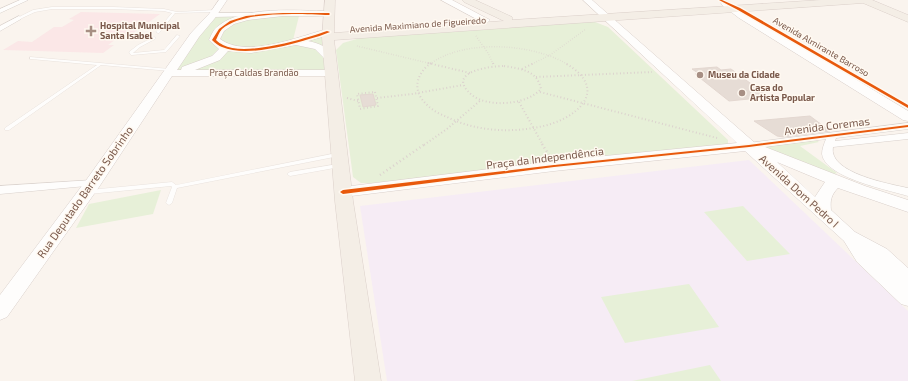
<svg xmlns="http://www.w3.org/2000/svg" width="908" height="381" font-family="'Exo 2',sans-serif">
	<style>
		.education { fill: #f6ecf5 }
		.medical { fill: #fbe7e7 }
		.green { fill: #e7f0d8 }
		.building { fill: #e6dcd5; stroke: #e3d7d0 }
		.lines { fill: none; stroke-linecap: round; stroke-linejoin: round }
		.lane-casing { stroke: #d9d1cc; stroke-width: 0.5 }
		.street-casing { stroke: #d9d1cc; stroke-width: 1 }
		.secondary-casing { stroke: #d9cfca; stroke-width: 1 }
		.primary-casing { stroke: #dbd0ca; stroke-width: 1 }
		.path-far2 { stroke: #dcd2ce; stroke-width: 1.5; stroke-dasharray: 0.5 2; stroke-linecap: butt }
		.path-far1 { stroke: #dcd2ce; stroke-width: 2; stroke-dasharray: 1 2.5; stroke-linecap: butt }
		.path { stroke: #dcd2ce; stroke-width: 2.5; stroke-dasharray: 1 3; stroke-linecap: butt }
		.lane { fill: #fefdfc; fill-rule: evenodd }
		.street { fill: #fefdfc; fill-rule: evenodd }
		.secondary { fill: #fefdfc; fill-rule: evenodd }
		.primary { fill: #f4eee6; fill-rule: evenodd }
		.cycleway-casing { stroke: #fff9f1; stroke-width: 3 }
		.cycleway { fill: #e8590c; fill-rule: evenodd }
		.poi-dot { fill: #a78f84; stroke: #fff9f1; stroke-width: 1.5 }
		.labels { text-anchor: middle; stroke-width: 3; stroke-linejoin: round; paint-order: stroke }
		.far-street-label { font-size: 9px; fill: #7a594b; stroke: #fff9f1 }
		.far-poi-label { font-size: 9px; font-weight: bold; fill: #7a594b; stroke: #fff9f1; text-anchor: start }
		.street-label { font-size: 11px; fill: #7a594b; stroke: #fff9f1 }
	</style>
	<rect width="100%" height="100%" fill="#faf4ee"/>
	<path class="education" d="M749 160 908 311V381H387L360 206Z"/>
	<path class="medical" d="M81 12 160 14 149 22H141L132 28H140L129 36H120L108 45H114L103 53 3 50 18 41 32 42 54 27H62L74 20 69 19Z"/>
	<path class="green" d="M212 16H299L293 40 322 36 326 70 168 73Z
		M584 22H595L608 27 728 140V143L726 146 373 183H361L353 177 336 50 343 43 360 38Z
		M815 139 819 142 800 146 837 173 829 176 773 153 764 146Z
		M161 190 153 214 76 228 89 204Z
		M743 206 790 254 747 261 704 212Z
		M689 284 719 327 625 343 601 297Z
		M710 365 721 381H632Z"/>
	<path class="building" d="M717 67 721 70 731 69 769 97 729 101 695 74 698 73 692 69Z
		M373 94 376 105 363 107 360 95Z
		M810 116 830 131 783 137 777 136 754 121Z"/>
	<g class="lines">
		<defs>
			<path id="lane" d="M52 7H113L164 9 177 12 215 10 217 11 215 12 175 13 159 33H158L156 32 172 13 164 11 113 9H52L35 12 20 19 17 18 33 10Z
				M177 35 180 36 166 52 132 55H131L129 52 138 45 154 37 156 38 155 39 140 47 133 53 164 50Z
				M30 57 170 69 172 70 170 71 101 65 9 130H5V128L97 65 31 59H30Z
				M337 153 339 154 340 155 339 156 177 188 172 203 169 205 166 203 172 187 171 186 89 194 86 192 89 190 172 182 176 185Z
				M338 164 341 166 340 167 290 176 287 174 290 172Z"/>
			<path id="street" d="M20 0H28L0 13V9Z
				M258 13 261 15 260 16 213 17 210 15 213 13Z
				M19 16 22 18 21 19 0 31V26Z
				M908 123V129L836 138 835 141 908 133V139L833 147C828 173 890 184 908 188V196C889 190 825 178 822 154 822 149 824 144 826 139L749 149 744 146 749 143Z
				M93 180 97 181 98 183 97 185 0 194V186Z"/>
			<path id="secondary" d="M219 0H227L215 18 199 37 177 70H181L182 67 212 56 219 49 209 40C211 36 213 30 217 27 242 5 298 11 329 11L334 14 332 16H283L248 20 234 24 224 31 220 39C247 59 299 36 328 29L333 32 332 34 308 41C321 44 326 46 334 57L333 59H325L315 49 296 45 251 53 228 51 220 60 195 70H331L335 71 337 73 335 75 331 76H172L99 187 7 317 0 320V295L87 179 191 33 209 14Z
				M441 0H452L490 20 488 22H482Z
				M583 0H592L755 143 865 186 908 200V212L838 188C831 195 830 201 831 210L855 232 887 249 908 268V306L901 304 857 262 844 241 745 151 554 171 343 197 337 196 335 192 337 188 343 187 554 161 737 143ZM777 162 825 182 815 197Z
				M725 0 908 111V121L903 120 739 18 722 5 721 3 722 1Z"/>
			<path id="primary" d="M325 0H335L334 33 504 21 464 2 462 0H475L512 17V20L821 0H872L908 15V22L863 3 334 40 353 201 381 381H355L335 201 322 37Z"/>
		</defs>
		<use href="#lane" class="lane-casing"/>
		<use href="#street" class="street-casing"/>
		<use href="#secondary" class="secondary-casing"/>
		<use href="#primary" class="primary-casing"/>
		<path class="path-far2" d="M476 36 488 53 493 64
			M357 46 432 64
			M430 64C464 39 531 43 567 64
			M532 64 550 55 586 29"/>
		<path class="path-far1" d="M428 63 470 73
			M431 63C421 70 414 82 419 94 424 105 436 113 447 117 475 131 509 133 539 127 576 120 612 90 565 63
			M493 63 494 66
			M504 66C521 69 537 70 541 89 527 105 488 108 472 95 444 72 490 66 504 66Z
			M522 69 534 63
			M536 77 652 72
			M375 92 378 106 360 109 357 94Z
			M540 92 717 138
			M347 98 358 101
			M377 98 412 94 463 85
			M519 102 543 145
			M424 145 447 129 481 100"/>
		<path class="path" d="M542 144 549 155
			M380 175 425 144"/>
		<use href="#lane" class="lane"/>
		<use href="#street" class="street"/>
		<use href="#secondary" class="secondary"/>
		<use href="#primary" class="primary"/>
		<defs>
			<path id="cycleway" d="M719 0H722L740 8 908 105V108L738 10Z
				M283 13H329L330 14 329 15C300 14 245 10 222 29 219 32 218 36 216 40 218 42 221 44 223 45 245 57 304 39 327 31L330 32C323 35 316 37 309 39 286 46 245 57 222 47 219 46 215 43 212 40L219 29 230 21 246 16 264 14Z
				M908 125V127L749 147 554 167 343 194 340 192 343 190 554 165 749 145Z"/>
		</defs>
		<use href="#cycleway" class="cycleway-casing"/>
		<use href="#cycleway" class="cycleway"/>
	</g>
	<g class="poi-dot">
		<path d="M89 25h4v4h4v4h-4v4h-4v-4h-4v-4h4z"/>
		<circle cx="700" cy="75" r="4"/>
		<circle cx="742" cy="93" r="4"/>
	</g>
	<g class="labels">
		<g class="far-street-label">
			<text transform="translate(418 25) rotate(-4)" y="3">Avenida Maximiano de Figueiredo</text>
			<text transform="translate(821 47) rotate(30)" y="3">Avenida Almirante Barroso</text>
			<text x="254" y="76">Praça Caldas Brandão</text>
		</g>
		<g class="far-poi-label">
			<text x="100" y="29">Hospital Municipal<tspan x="100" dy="10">Santa Isabel</tspan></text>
			<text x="708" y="78">Museu da Cidade</text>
			<text x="750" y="91">Casa do<tspan x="750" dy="10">Artista Popular</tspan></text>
		</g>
		<g class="street-label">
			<text transform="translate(827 126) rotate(-7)" y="4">Avenida Coremas</text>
			<text transform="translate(545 158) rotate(-7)" y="4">Praça da Independência</text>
			<text transform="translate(799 191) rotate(42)" y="4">Avenida Dom Pedro I</text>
			<text transform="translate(85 192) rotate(-55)" y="4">Rua Deputado Barreto Sobrinho</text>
		</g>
	</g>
</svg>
